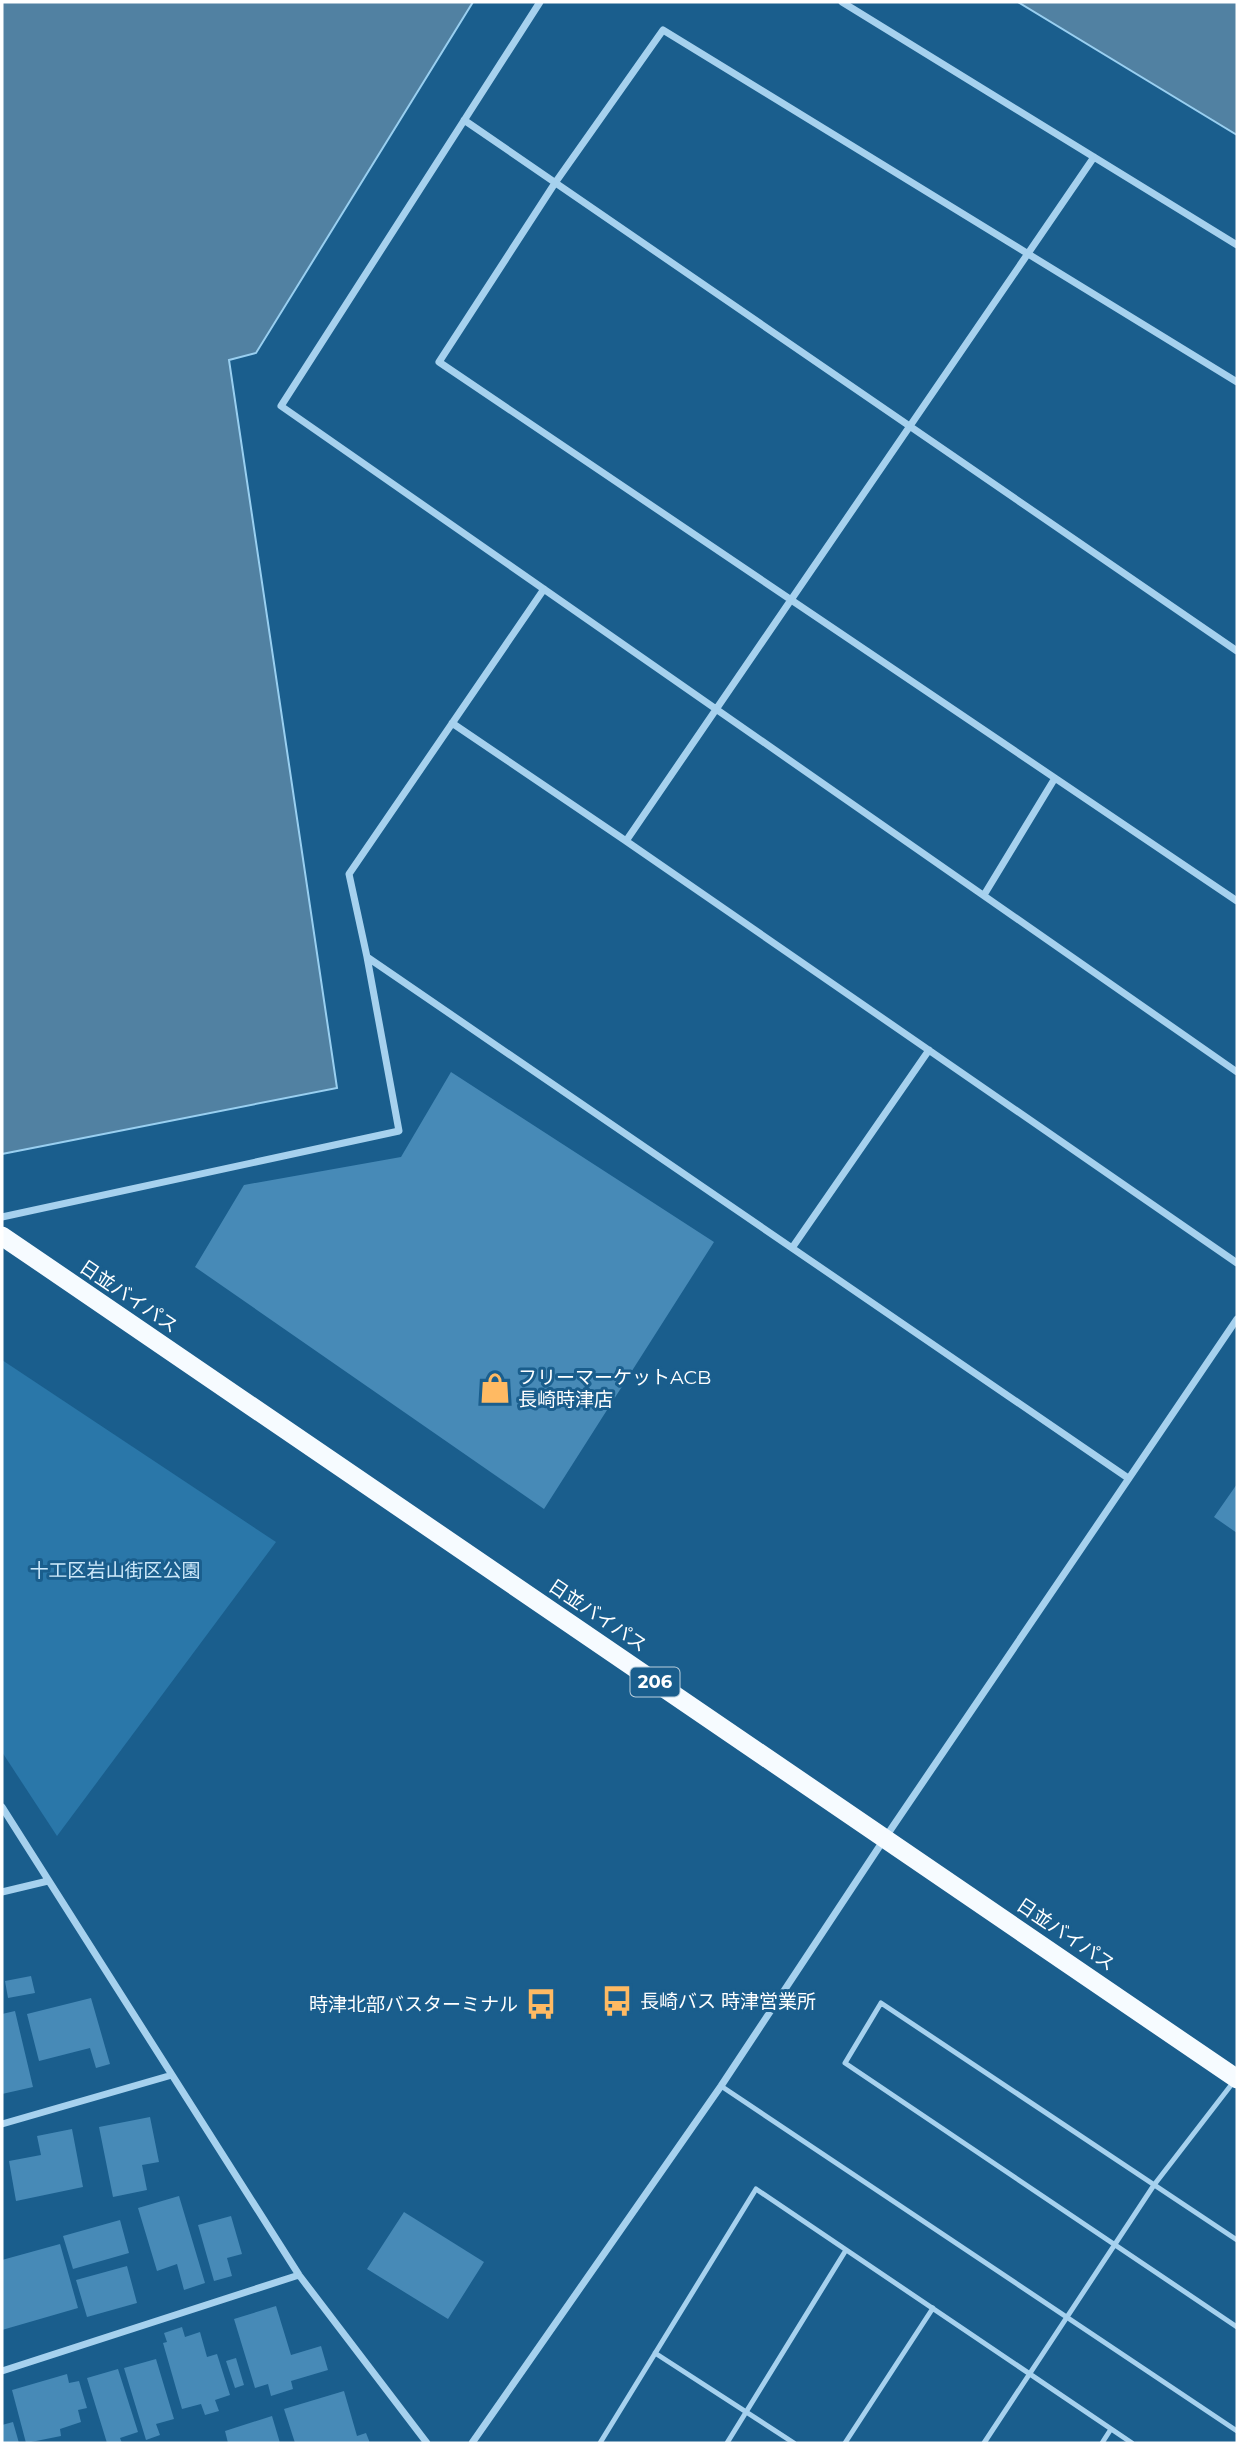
<svg xmlns="http://www.w3.org/2000/svg" width="1239" height="2445" font-family="Montserrat,'Noto Sans JP',sans-serif">
	<style>
		.green { fill: #2a77a9 }
		.water { fill: #5181a2; stroke: #99cff0; stroke-width: 2 }
		.building { fill: #478ab7 }
		.lines { fill: none; stroke-linecap: round; stroke-linejoin: round }
		.service { stroke: #a6d1ee; stroke-width: 5 }
		.minor { stroke: #a6d1ee; stroke-width: 7 }
		.trunk { stroke: #f6fbff; stroke-width: 19 }
		.labels { text-anchor: middle; stroke-width: 6; stroke-linejoin: round; paint-order: stroke }
		.shield { fill: #1a5e8d; stroke: #bacfdd; stroke-width: 2 }
		.shield-label { font-size: 18px; font-weight: bold; fill: #fff }
		.street-label { font-size: 19px; fill: #fff; stroke: #1a5e8d }
		.poi-label { font-size: 19px; fill: #fff; stroke: #1a5e8d; text-anchor: start }
		.park-label { font-size: 19px; fill: #cce8fa; stroke: #1a5e8d }
	</style>
	<rect width="100%" height="100%" fill="#1a5e8d"/>
	<path class="green" d="M2 1360 276 1542 57 1836 2 1752Z"/>
	<path class="water" d="M2 2H473L256 353 229 360 337 1088 2 1154Z
		M1018 2H1237V135Z"/>
	<path class="building" d="M451 1072 714 1242 544 1509 195 1267 244 1185 401 1157Z
		M1237 1484V1533L1214 1517Z
		M31 1976 35 1993 8 1998 5 1981Z
		M91 1998 110 2064 96 2068 90 2048 39 2061 27 2014Z
		M15 2011 33 2087 2 2094V2014Z
		M150 2117 159 2162 142 2165 147 2190 113 2197 99 2127Z
		M72 2129 83 2187 16 2201 9 2161 41 2155 37 2136Z
		M179 2196 205 2283 184 2290 177 2264 157 2271 138 2208Z
		M404 2212 484 2262 448 2319 367 2269Z
		M231 2216 242 2254 227 2258 232 2276 214 2281 198 2225Z
		M120 2220 129 2253 73 2269 63 2236Z
		M60 2244 78 2308 2 2330V2260Z
		M127 2266 137 2303 87 2317 76 2280Z
		M276 2306 291 2355 321 2346 328 2370 291 2381 293 2389 271 2396 268 2384 255 2388 234 2319Z
		M182 2327 185 2337 200 2332 207 2357 217 2354 230 2395 215 2400 219 2411 205 2415 201 2404 182 2409 163 2343 167 2342 164 2333Z
		M236 2358 244 2385 235 2388 226 2361Z
		M156 2359 174 2419 156 2424 160 2435 146 2440 124 2368Z
		M118 2369 138 2432 120 2438 122 2443H107L87 2378Z
		M67 2374 69 2383 79 2381 87 2408 78 2410 81 2422 60 2429 61 2436 26 2443 12 2390Z
		M344 2391 357 2436 366 2433 370 2443H295L284 2409Z
		M272 2416 280 2443H228L225 2431Z
		M13 2422 19 2443H2V2425Z"/>
	<g class="lines">
		<path class="service" d="M721 2086 1237 2431
			M1237 2240 881 2003 845 2063 1237 2327
			M655 2353 794 2443
			M600 2443 756 2189 1132 2443
			M727 2443 846 2250
			M845 2443 933 2308
			M984 2443 1154 2185 1235 2080
			M1102 2443 1111 2429"/>
		<path class="minor" d="M540 2 281 406 1237 1072
			M842 2 1237 245
			M464 120 1237 651
			M1094 157 626 841 1237 1263
			M1237 382 663 30 555 183 439 362 1237 901
			M544 589 349 874 367 957 1128 1478
			M452 723 626 841
			M984 895 1055 778
			M2 1217 399 1131 367 957
			M792 1248 929 1050
			M2 1807 299 2275 427 2443
			M2 1892 48 1881
			M2 2124 172 2075
			M2 2371 299 2275
			M472 2443 721 2086 885 1838 1237 1319"/>
		<path class="trunk" d="M2 1236 1237 2079"/>
	</g>
	<defs>
		<symbol id="shop-bare" viewBox="-9 -9 18 18"><path d="M-5-2.5h2.3a2.7 3.5 0 0 1 5.4 0H5L5.5 6h-11ZM-1.5-2.5h3a1.5 2.3 0 0 0-3 0Z" fill="#ffba63" stroke="#1a5e8d" stroke-width="2.5" paint-order="stroke"/></symbol>
		<symbol id="bus-bare" viewBox="-9 -9 18 18"><path d="M-5-6H5V4H4V6H2V4H-2V6H-4V4H-5ZM-3.5-4V0h7V-4ZM-3.5 1.2v1.5H-2V1.2ZM2 1.2v1.5H3.5V1.2Z" fill="#ffba63" stroke="#1a5e8d" stroke-width="2.5" paint-order="stroke"/></symbol>
	</defs>
	<g fill-rule="evenodd">
		<use href="#shop-bare" x="473" y="1366" width="44" height="44"/>
		<use href="#bus-bare" x="595" y="1979" width="44" height="44"/>
		<use href="#bus-bare" x="519" y="1982" width="44" height="44"/>
	</g>
	<g class="labels">
		<rect class="shield" x="630.5" y="1667.5" width="49" height="29" rx="5"/>
		<g class="shield-label">
			<text x="655" y="1688">206</text>
		</g>
		<g class="street-label">
			<text transform="translate(129 1296) rotate(34)" y="7">日並バイパス</text>
			<text transform="translate(598 1615) rotate(34)" y="7">日並バイパス</text>
			<text transform="translate(1066 1934) rotate(34)" y="7">日並バイパス</text>
		</g>
		<g class="poi-label">
			<text x="518" y="1384">フリーマーケットACB<tspan x="518" dy="22">長崎時津店</tspan></text>
			<text x="640" y="2008">長崎バス 時津営業所</text>
			<text x="518" y="2011" text-anchor="end">時津北部バスターミナル</text>
		</g>
		<g class="park-label">
			<text x="115" y="1577">十工区岩山街区公園</text>
		</g>
	</g>
	<rect width="1239" height="2445" fill="none" stroke="#ffffff" stroke-width="7"/>
</svg>
